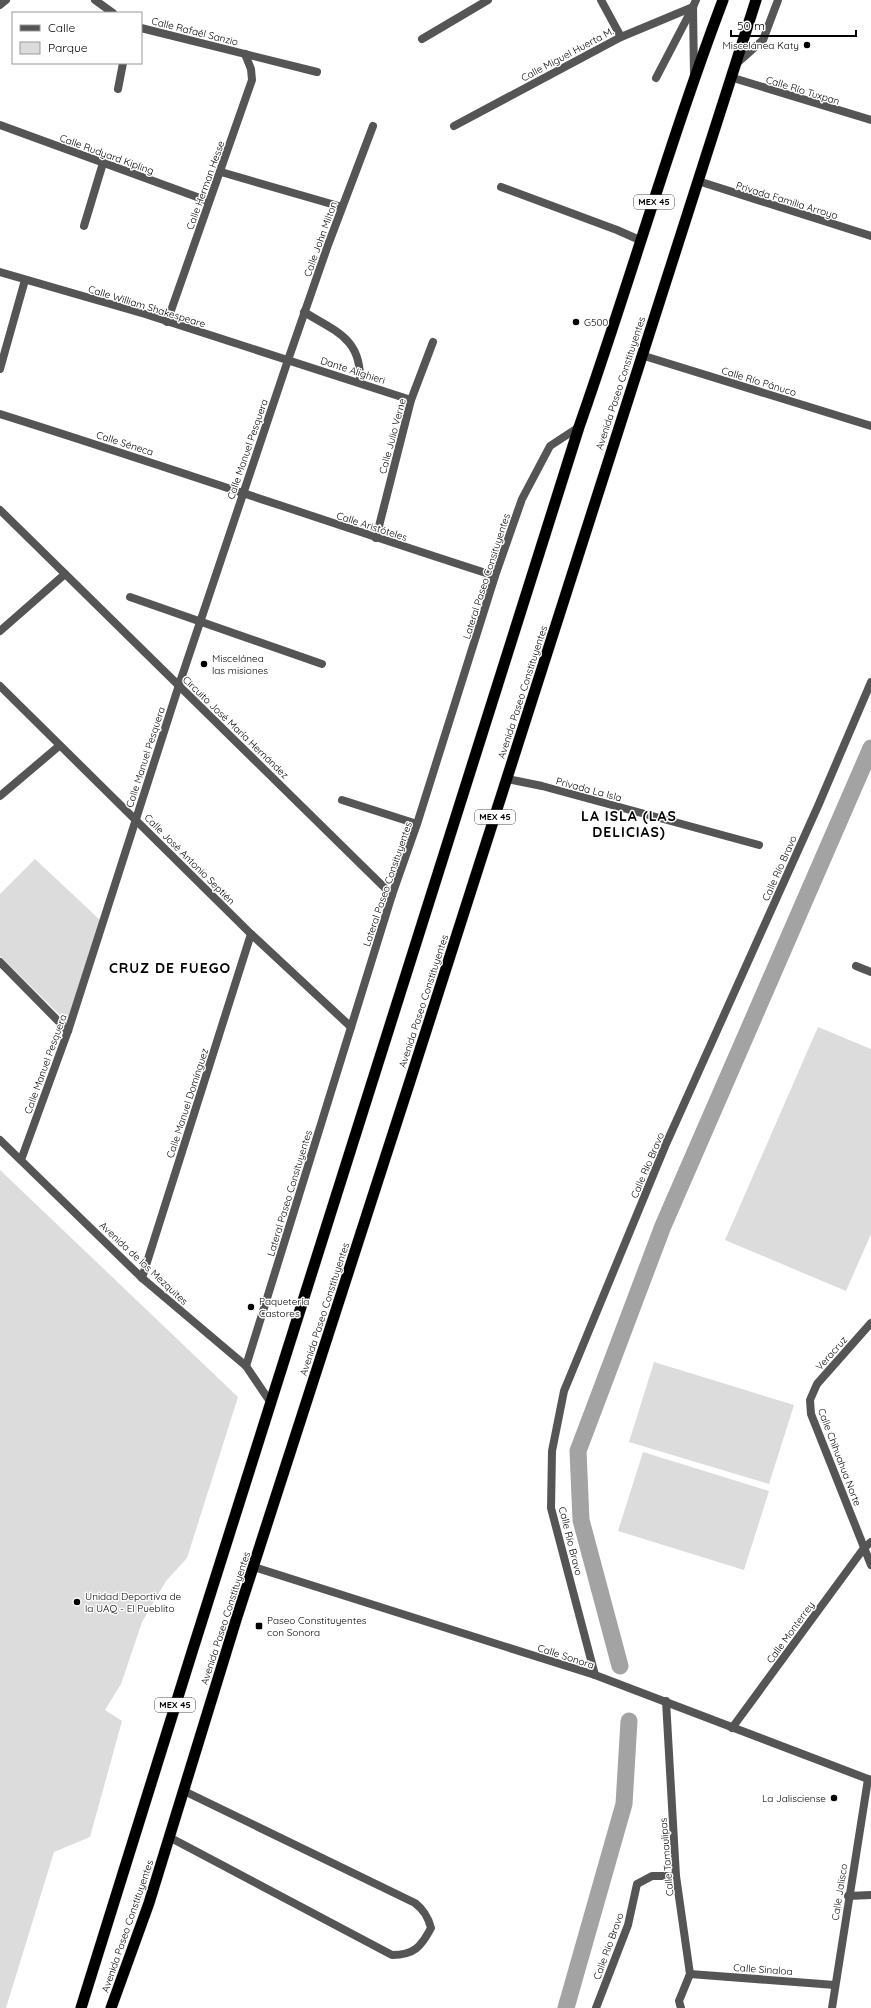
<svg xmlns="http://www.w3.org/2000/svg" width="871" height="2008" font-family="Quicksand,sans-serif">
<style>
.green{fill:#dcdcdc}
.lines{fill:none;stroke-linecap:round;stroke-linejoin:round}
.canal{stroke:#a3a3a3;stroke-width:17}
.trunk-casing{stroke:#dbdbdb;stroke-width:12}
.minor{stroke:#555;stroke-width:8}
.tertiary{stroke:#555;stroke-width:8}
.trunk{stroke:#000;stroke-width:11}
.poi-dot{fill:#000;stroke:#fff;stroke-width:1.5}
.labels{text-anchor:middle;stroke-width:3;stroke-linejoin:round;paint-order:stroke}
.shield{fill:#fff;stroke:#4c4c4c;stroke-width:1}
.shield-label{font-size:9px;font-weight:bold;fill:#000}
.street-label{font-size:10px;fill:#000;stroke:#fff}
.poi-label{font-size:10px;fill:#000;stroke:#fff;text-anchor:start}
.district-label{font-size:14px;font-weight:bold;letter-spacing:1px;fill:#000;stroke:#fff}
</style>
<rect width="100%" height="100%" fill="#fff"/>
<g class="green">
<polygon points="35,859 100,920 67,1022 0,956 0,894"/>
<polygon points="818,1027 871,1049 871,1234 846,1291 725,1240"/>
<polygon points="0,1170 238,1397 187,1558 166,1581 142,1622 121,1684 105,1710 122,1721 90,1837 54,1852 6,2008 0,2008"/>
<polygon points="654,1362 794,1405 769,1484 629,1442"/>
<polygon points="643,1452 769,1491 744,1570 618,1531"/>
</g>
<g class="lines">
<g class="canal">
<polyline points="620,1666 581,1520 578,1451 663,1226 871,748"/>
<polyline points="566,2008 624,1804 629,1721"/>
</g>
<g class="trunk-casing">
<g id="trunk">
<path d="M81 2008 192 1652 579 427C629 285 670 140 723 0"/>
<polyline points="111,2008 149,1903 236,1620 410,1081 756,0"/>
</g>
</g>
<g class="minor">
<polyline points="95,0 113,13"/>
<polyline points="601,0 621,37"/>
<polyline points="0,5 6,0"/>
<polyline points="141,28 317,72"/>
<polyline points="422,39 488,0"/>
<polyline points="730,77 871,120"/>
<polyline points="656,78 693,7"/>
<polyline points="118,89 123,63"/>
<polyline points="0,125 208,201"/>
<polyline points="454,126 621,37 693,7"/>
<polyline points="221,172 342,207"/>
<polyline points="698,181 871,236"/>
<polyline points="501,187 617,230 642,241"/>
<polyline points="84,226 103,163"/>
<polyline points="0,272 145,314 411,400"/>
<path d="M304 312C337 332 362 339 360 383"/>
<polyline points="167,322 252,80 251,69 245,54"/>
<polyline points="641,355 871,426"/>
<polyline points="0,369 25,280"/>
<path d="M0 414C166 466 330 523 495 576"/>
<polyline points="0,510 392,895"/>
<polyline points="376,538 411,400 433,342"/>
<polyline points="130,597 322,664"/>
<polyline points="0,631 65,574"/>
<polyline points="0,686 251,934 351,1027"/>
<polyline points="507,779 542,786 759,845"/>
<polyline points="0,796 59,746"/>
<polyline points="342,800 417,824"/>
<polyline points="0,962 68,1031"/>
<polyline points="856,966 871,972"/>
<polyline points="0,1140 142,1278 246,1366"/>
<polyline points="21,1160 68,1031 179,685 288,360 328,245 373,126"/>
<polyline points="142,1278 251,934"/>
<polyline points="871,1323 817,1384 810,1400 811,1414 871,1565"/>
<polyline points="254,1567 595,1675 868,1779"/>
<polyline points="595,1675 551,1508 552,1451 564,1391 666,1144 818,806 871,682"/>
<polyline points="666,1701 676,1876 690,1974 679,2001 681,2008"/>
<polyline points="732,1728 864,1548 871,1542"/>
<path d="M169 1837 392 1955C414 1955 421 1947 431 1928 428 1917 424 1910 415 1903L184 1791"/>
<polyline points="848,1896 871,1895"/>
<polyline points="690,1974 835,1985"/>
<polyline points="596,2008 628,1925 637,1884 652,1876 676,1876"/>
<polyline points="832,2008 868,1779"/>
</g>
<g class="tertiary">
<polyline points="736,64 763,40 778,0"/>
<polyline points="694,75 693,7 696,0"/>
<polyline points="271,1403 246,1366 392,895 417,824 495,576 522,499 550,446 579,427"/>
</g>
<use href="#trunk" class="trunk"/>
</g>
<g class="poi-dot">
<circle cx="807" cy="45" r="4"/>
<circle cx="576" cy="322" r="4"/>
<circle cx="204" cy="664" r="4"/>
<circle cx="251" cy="1307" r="4"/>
<circle cx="77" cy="1602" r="4"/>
<rect x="255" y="1622" width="8" height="8" rx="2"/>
<circle cx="834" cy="1798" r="4"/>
</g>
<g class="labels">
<g class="shield">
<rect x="634" y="195" width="40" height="14" rx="3"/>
<rect x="475" y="810" width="40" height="14" rx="3"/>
<rect x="155" y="1698" width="40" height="14" rx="3"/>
</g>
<g class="shield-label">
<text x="654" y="205">MEX 45</text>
<text x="495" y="820">MEX 45</text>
<text x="175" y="1708">MEX 45</text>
</g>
<g class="street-label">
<text transform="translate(195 31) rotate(14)" y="4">Calle Rafaél Sanzio</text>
<text transform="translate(567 54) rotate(-28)" y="4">Calle Miguel Huerta M.</text>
<text transform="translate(803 90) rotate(17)" y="4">Calle Río Tuxpan</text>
<text transform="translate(107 154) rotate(20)" y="4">Calle Rudyard Kipling</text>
<text transform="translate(205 185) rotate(-70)" y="4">Calle Herman Hesse</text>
<text transform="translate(787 200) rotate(17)" y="4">Privada Familia Arroyo</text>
<text transform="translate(320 239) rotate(-70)" y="4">Calle John Milton</text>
<text transform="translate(147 306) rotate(17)" y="4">Calle William Shakespeare</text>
<text transform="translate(353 370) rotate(18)" y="4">Dante Alighieri</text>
<text transform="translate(759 381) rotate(17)" y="4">Calle Río Pánuco</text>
<text transform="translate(620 383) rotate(-72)" y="4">Avenida Paseo Constituyentes</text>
<text transform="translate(392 436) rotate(-75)" y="4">Calle Julio Verne</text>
<text transform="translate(125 443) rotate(18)" y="4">Calle Séneca</text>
<text transform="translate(247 449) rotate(-71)" y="4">Calle Manuel Pesquera</text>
<text transform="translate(372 526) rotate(18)" y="4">Calle Aristóteles</text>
<text transform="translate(486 576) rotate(-72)" y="4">Lateral Paseo Consituyentes</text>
<text transform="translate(522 692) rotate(-72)" y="4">Avenida Paseo Constituyentes</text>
<text transform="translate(236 727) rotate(44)" y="4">Circuito José María Hernández</text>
<text transform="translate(145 757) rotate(-72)" y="4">Calle Manuel Pesquera</text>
<text transform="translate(589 789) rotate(15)" y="4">Privada La Isla</text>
<text transform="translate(190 859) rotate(45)" y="4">Calle José Antonio Septién</text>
<text transform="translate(779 868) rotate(-66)" y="4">Calle Río Bravo</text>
<text transform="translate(387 884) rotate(-71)" y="4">Lateral Paseo Consituyentes</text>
<text transform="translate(423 1001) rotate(-72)" y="4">Avenida Paseo Constituyentes</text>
<text transform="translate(45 1064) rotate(-70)" y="4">Calle Manuel Pesquera</text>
<text transform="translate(187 1103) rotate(-72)" y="4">Calle Manuel Domínguez</text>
<text transform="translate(647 1165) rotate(-67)" y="4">Calle Río Bravo</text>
<text transform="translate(289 1193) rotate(-73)" y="4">Lateral Paseo Consituyentes</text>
<text transform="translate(144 1263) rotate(43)" y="4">Avenida de los Mezquites</text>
<text transform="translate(324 1309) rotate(-72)" y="4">Avenida Paseo Constituyentes</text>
<text transform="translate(831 1353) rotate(-48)" y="4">Veracruz</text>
<text transform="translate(840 1457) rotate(69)" y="4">Calle Chihuahua Norte</text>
<text transform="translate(571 1541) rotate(76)" y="4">Calle Río Bravo</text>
<text transform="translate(225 1618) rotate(-72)" y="4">Avenida Paseo Constituyentes</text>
<text transform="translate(790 1632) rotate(-54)" y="4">Calle Monterrey</text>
<text transform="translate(566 1656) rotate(18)" y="4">Calle Sonora</text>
<text transform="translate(666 1857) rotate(-95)" y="4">Calle Tamaulipas</text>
<text transform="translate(839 1892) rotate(-81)" y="4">Calle Jalisco</text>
<text transform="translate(127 1926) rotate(-71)" y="4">Avenida Paseo Constituyentes</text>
<text transform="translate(608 1946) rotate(-70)" y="4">Calle Río Bravo</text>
<text transform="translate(763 1969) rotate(4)" y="4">Calle Sinaloa</text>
</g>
<g class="poi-label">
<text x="799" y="49" text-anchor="end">Miscelánea Katy</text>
<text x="584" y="326">G500</text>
<text x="212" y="662">Miscelánea<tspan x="212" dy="12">las misiones</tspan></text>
<text x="259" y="1305">Paquetería<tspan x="259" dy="12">Castores</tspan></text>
<text x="85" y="1600">Unidad Deportiva de<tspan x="85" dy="12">la UAQ - El Pueblito</tspan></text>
<text x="267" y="1624">Paseo Constituyentes<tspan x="267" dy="12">con Sonora</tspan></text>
<text x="826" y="1802" text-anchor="end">La Jalisciense</text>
</g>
<g class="district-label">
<text x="629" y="821">LA ISLA (LAS<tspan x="629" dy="16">DELICIAS)</tspan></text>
<text x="170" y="973">CRUZ DE FUEGO</text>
</g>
</g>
<rect x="12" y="12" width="130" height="52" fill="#ffffff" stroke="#999999"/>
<rect x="20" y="25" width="20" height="6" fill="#555555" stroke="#999999"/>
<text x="48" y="32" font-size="12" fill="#000000">Calle</text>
<rect x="20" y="42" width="20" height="12" fill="#dcdcdc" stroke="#999999"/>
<text x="48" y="52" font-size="12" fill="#000000">Parque</text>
<path d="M731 30v6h125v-6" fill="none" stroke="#000000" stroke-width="2"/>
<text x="737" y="30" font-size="12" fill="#000000" stroke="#ffffff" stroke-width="3" paint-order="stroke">50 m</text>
</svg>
